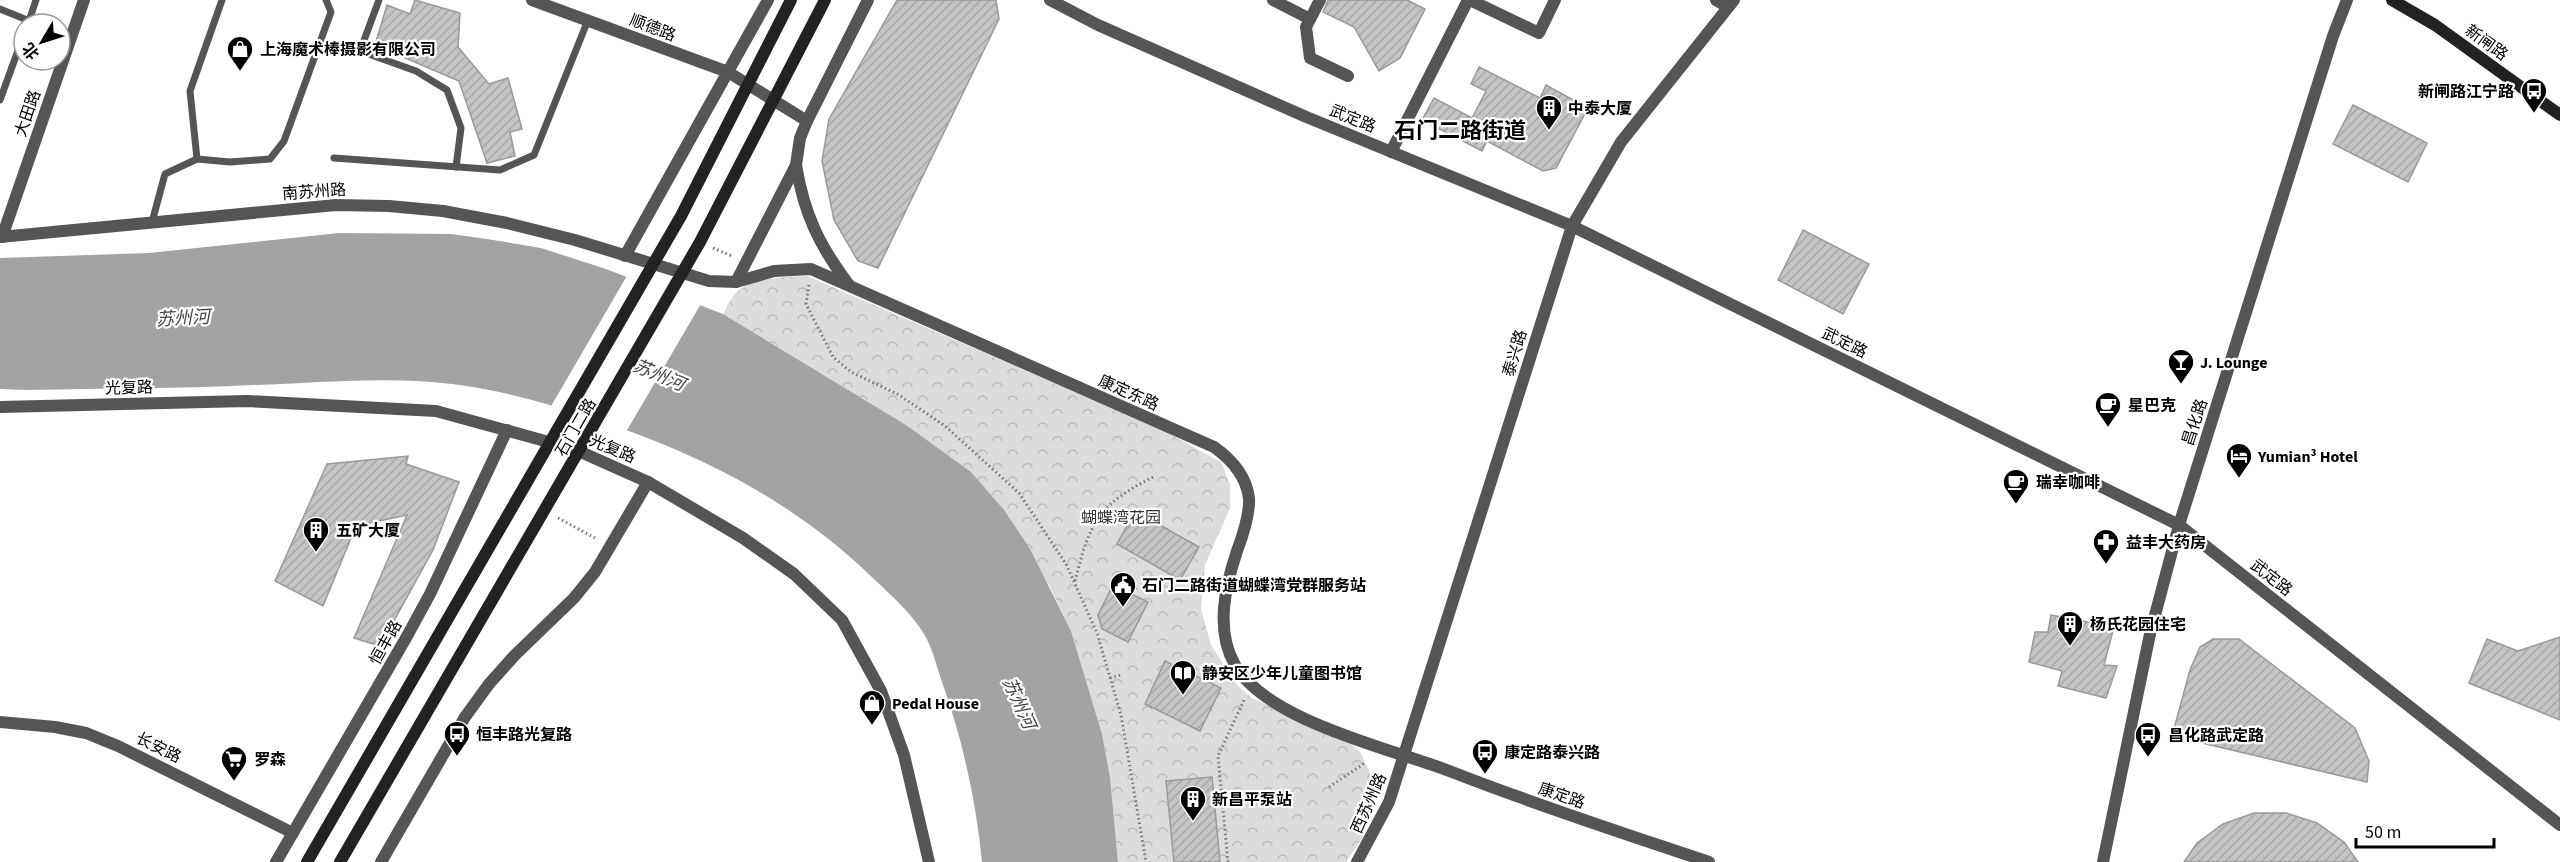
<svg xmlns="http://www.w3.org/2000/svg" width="2560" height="862" font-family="'Source Sans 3','Noto Sans SC',sans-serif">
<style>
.park{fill:url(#park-crowns)}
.water{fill:#a3a3a3}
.pier{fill:#fff}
.building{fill:url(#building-hatch);stroke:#999;stroke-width:1.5}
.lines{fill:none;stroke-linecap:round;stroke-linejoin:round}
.path{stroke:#777;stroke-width:3;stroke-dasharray:1.5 3;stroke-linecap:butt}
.lane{stroke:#555;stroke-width:7}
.street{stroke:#555;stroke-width:12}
.secondary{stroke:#222;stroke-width:12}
.labels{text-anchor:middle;stroke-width:4.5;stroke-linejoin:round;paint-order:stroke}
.street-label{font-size:16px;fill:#000;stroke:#fff}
.poi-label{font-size:16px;font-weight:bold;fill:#000;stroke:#fff;text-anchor:start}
.park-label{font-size:16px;fill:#333;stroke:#fff}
.water-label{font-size:18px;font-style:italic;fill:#444;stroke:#fff}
.district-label{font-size:22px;font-weight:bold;fill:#000;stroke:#fff}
</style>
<defs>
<pattern id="park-crowns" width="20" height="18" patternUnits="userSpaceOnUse" patternTransform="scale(1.5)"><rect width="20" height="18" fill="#dcdcdc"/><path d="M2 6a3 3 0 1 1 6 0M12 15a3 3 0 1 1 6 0" fill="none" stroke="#bbb"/></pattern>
<pattern id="building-hatch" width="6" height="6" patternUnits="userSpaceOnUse" patternTransform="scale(1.5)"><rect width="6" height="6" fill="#c4c4c4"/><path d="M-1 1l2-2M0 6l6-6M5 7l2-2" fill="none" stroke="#a7a7a7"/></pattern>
</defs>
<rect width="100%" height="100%" fill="#fff"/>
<path class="park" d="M807 276 1165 431 1222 463 1230 485V508L1205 565 1201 609 1211 645 1237 685 1252 698 1349 742 1361 753 1376 787 1363 837 1346 862H1118L1110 777 1102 734 1071 631 1049 585 906 425 723 314C727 307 730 299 735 294 750 277 787 277 807 276Z"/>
<path class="water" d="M339 233 451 234 487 239 541 248 606 269 723 314 906 425 971 472 1004 510 1029 547 1071 631 1102 734 1110 777 1118 862H982C976 800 962 737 941 679 936 664 932 647 924 634 912 614 892 596 875 580 792 499 696 452 588 417 543 402 499 390 452 384 386 376 319 383 253 385 178 389 103 388 28 390L0 389V258L149 253Z"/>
<polygon class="pier" points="628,274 702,302 626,432 550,408"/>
<g class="building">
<polygon points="415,0 460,13 458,47 489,84 508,78 522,129 510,132 515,156 487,163 459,81 375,45 387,5 410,14"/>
<polygon points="897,0 996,0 999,19 878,268 858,261 834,220 822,161 829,119"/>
<polygon points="1328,0 1407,0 1425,9 1400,58 1379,71 1354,27 1323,12"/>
<polygon points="1479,67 1540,98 1546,85 1588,108 1556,168 1543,171 1487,141 1482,151 1422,120 1434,98 1472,118 1486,91 1471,84"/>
<polygon points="2353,105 2427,143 2408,182 2333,144"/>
<polygon points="1803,230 1869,264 1843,314 1778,280"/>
<polygon points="408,456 406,464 459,482 433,550 380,646 354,638 407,515 356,526 323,606 275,581 327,464"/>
<polygon points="1135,511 1199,547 1180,580 1117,544"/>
<polygon points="1113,585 1148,602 1128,642 1102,629 1098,615"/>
<polygon points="2051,615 2114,627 2104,665 2117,666 2106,698 2058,686 2062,671 2029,662 2035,632 2048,632"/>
<polygon points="2560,637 2560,720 2469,683 2487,639 2518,651"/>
<polygon points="2213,639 2239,639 2355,728 2369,761 2367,782 2172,736 2190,670 2200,647"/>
<polygon points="1165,661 1221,688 1200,731 1145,704"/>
<polygon points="1212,777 1220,862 1174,862 1166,781"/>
<polygon points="2254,813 2286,813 2317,823 2344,842 2358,862 2184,862 2197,843 2223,824"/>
</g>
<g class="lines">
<g class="path">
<polyline points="713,248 732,256"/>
<polyline points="809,285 806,304 833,357 851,372 899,395 945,426 1019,493 1066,564 1097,633 1121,715 1146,862"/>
<polyline points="558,518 597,539"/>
<path d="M1075 581C1090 522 1098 505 1153 477"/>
<polyline points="1110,678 1121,675"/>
<polyline points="1329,787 1365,763"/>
<polyline points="1228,862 1218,756 1245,698"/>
</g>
<g class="lane">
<polyline points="379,0 360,51 416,71 447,90 461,128 456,167"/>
<polyline points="0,9 37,24"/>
<polyline points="28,24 36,0"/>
<polyline points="60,33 71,37"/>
<polyline points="0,100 24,34"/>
<polyline points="334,158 500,170 534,155 588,20"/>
<polyline points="197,159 190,91 222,0"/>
<polyline points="152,222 165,174 197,159 230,162 270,159 284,141 331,12 326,0"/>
</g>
<g class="street">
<polyline points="532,0 728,72 807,121"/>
<polyline points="1050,0 1098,25 1304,116 1572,226 2179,525 2560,825"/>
<polyline points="1273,0 1310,19"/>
<polyline points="1320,0 1306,27 1310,58 1348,76"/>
<polyline points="1470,0 1539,33 1555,0"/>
<polyline points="1716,0 1728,7"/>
<polyline points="1391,152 1468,0"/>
<path d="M796 165C804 214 819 245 849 285"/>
<path d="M0 237 336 205 389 206 443 211 507 223 575 240 709 281 736 282 774 271 811 269 1214 447C1231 459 1246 475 1249 498 1250 515 1243 535 1237 551 1225 587 1215 630 1235 665 1268 722 1393 749 1452 772 1536 805 1623 833 1709 862"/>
<polyline points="2,237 84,0"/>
<polyline points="625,256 768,0"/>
<polyline points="736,282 796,165 800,138 807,121 868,0"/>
<polyline points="0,407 247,401 436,411 574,449 648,482 743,538 794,574 842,620 881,691 904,755 929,862"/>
<polyline points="0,722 55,727 86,733 118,746 293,833"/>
<polyline points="276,862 406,638 430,594 507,430"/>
<polyline points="381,862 465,717 489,684 515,655 574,598 595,572 648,482"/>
<polyline points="1357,862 1389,802 1572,226 1621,142 1734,0"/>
<polyline points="2103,862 2150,634 2179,525 2333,36 2347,0"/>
</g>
<g class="secondary">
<polyline points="2392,0 2435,25 2560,115"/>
<polyline points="307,862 681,216 791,0"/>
<polyline points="340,862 700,242 825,0"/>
</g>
</g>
<defs>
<g id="shop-pin" transform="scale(1.35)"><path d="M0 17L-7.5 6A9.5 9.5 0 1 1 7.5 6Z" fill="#000" stroke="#fff"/><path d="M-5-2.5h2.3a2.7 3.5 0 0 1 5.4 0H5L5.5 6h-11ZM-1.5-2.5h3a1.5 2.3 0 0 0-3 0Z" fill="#fff"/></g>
<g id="bus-pin" transform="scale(1.35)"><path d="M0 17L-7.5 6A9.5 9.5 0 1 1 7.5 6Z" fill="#000" stroke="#fff"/><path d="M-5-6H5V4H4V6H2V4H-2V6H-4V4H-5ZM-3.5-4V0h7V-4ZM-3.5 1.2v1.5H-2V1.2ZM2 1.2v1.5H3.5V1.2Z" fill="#fff"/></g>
<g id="building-pin" transform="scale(1.35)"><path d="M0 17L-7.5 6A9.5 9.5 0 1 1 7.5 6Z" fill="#000" stroke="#fff"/><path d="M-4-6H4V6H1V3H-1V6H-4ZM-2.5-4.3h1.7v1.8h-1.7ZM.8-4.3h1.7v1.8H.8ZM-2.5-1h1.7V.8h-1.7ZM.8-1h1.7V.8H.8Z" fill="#fff"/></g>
<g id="bar-pin" transform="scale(1.35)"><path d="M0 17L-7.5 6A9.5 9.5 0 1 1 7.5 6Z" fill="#000" stroke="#fff"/><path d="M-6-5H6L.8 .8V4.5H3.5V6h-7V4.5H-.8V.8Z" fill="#fff"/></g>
<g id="cafe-pin" transform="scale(1.35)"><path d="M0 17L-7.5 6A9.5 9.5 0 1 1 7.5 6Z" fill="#000" stroke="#fff"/><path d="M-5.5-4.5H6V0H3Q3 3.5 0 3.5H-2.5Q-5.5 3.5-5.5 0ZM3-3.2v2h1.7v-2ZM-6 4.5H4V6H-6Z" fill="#fff"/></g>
<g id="hotel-pin" transform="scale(1.35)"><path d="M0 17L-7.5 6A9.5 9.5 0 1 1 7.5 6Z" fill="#000" stroke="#fff"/><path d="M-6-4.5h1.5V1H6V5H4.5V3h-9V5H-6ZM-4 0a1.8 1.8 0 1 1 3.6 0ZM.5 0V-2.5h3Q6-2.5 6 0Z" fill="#fff"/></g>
<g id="pharmacy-pin" transform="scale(1.35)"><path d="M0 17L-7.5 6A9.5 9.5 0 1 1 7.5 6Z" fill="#000" stroke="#fff"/><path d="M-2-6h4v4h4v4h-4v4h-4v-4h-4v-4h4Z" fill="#fff"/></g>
<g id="civic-pin" transform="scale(1.35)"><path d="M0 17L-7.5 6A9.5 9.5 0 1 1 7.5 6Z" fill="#000" stroke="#fff"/><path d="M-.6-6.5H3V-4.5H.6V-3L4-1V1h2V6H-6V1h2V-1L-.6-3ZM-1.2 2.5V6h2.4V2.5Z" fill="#fff"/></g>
<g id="library-pin" transform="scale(1.35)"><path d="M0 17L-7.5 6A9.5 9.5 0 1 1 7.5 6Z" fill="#000" stroke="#fff"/><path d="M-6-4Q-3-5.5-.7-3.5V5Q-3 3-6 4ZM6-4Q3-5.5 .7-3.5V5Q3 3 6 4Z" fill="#fff"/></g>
<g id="supermarket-pin" transform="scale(1.35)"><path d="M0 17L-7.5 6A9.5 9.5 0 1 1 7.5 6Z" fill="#000" stroke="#fff"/><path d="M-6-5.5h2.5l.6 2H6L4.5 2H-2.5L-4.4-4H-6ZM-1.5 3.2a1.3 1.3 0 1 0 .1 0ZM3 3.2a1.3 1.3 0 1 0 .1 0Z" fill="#fff"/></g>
</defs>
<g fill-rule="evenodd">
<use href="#shop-pin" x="240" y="49"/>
<use href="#bus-pin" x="2534" y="91"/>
<use href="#building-pin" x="1549" y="108"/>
<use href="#bar-pin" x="2181" y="362"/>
<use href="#cafe-pin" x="2108" y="405"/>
<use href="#hotel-pin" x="2239" y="456"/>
<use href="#cafe-pin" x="2016" y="482"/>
<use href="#building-pin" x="316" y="530"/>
<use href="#pharmacy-pin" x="2106" y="542"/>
<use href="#civic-pin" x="1123" y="585"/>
<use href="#building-pin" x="2070" y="624"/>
<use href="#library-pin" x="1183" y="673"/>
<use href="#shop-pin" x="872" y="703"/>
<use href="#bus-pin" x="457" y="734"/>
<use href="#bus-pin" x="2148" y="735"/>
<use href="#bus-pin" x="1485" y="752"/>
<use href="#supermarket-pin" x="234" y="759"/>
<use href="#building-pin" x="1193" y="799"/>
</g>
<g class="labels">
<g class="street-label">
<text transform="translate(653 27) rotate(21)" y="6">顺德路</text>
<text transform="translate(2487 42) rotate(36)" y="6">新闸路</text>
<text transform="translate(27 113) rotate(-71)" y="6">大田路</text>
<text transform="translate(1353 118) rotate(22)" y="6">武定路</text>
<text transform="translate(314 191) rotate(-4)" y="6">南苏州路</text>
<text transform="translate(1845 342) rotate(26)" y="6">武定路</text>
<text transform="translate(1514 353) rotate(-73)" y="6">泰兴路</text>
<text transform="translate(129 387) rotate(-1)" y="6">光复路</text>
<text transform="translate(1129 392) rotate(24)" y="6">康定东路</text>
<text transform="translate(2194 422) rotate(-72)" y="6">昌化路</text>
<text transform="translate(575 427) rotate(-60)" y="6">石门二路</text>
<text transform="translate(613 448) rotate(23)" y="6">光复路</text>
<text transform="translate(2272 577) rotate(38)" y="6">武定路</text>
<text transform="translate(385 642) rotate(-61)" y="6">恒丰路</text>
<text transform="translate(159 747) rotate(26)" y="6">长安路</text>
<text transform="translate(1562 795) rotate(19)" y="6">康定路</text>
<text transform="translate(1368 803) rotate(-66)" y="6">西苏州路</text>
</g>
<g class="poi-label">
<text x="260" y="55">上海魔术棒摄影有限公司</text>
<text x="2514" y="97" text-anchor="end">新闸路江宁路</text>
<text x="1568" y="114">中泰大厦</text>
<text x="2200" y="368">J. Lounge</text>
<text x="2128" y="411">星巴克</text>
<text x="2258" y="462">Yumian³ Hotel</text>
<text x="2036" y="488">瑞幸咖啡</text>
<text x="336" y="536">五矿大厦</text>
<text x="2126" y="548">益丰大药房</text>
<text x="1142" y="591">石门二路街道蝴蝶湾党群服务站</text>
<text x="2090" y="630">杨氏花园住宅</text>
<text x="1202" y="679">静安区少年儿童图书馆</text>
<text x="892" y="709">Pedal House</text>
<text x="476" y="740">恒丰路光复路</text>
<text x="2168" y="741">昌化路武定路</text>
<text x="1504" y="758">康定路泰兴路</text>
<text x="254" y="765">罗森</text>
<text x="1212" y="805">新昌平泵站</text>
</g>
<g class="park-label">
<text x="1121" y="523">蝴蝶湾花园</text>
</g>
<g class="water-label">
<text transform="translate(183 318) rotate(-3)" y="6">苏州河</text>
<text transform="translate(659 375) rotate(23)" y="6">苏州河</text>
<text transform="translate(1019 703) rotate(66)" y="6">苏州河</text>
</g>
<g class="district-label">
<text x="1460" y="138">石门二路街道</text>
</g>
</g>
<g transform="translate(42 42) rotate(231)"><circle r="28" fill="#ffffff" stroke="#999999" stroke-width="1.5"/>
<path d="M0-4.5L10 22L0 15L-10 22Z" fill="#000000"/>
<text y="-9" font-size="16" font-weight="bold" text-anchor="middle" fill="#000000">北</text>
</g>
<path d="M2356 838v9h138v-9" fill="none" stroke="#000000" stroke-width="3"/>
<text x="2365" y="838" font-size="18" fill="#000000" stroke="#ffffff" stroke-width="4.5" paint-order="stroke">50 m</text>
</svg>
